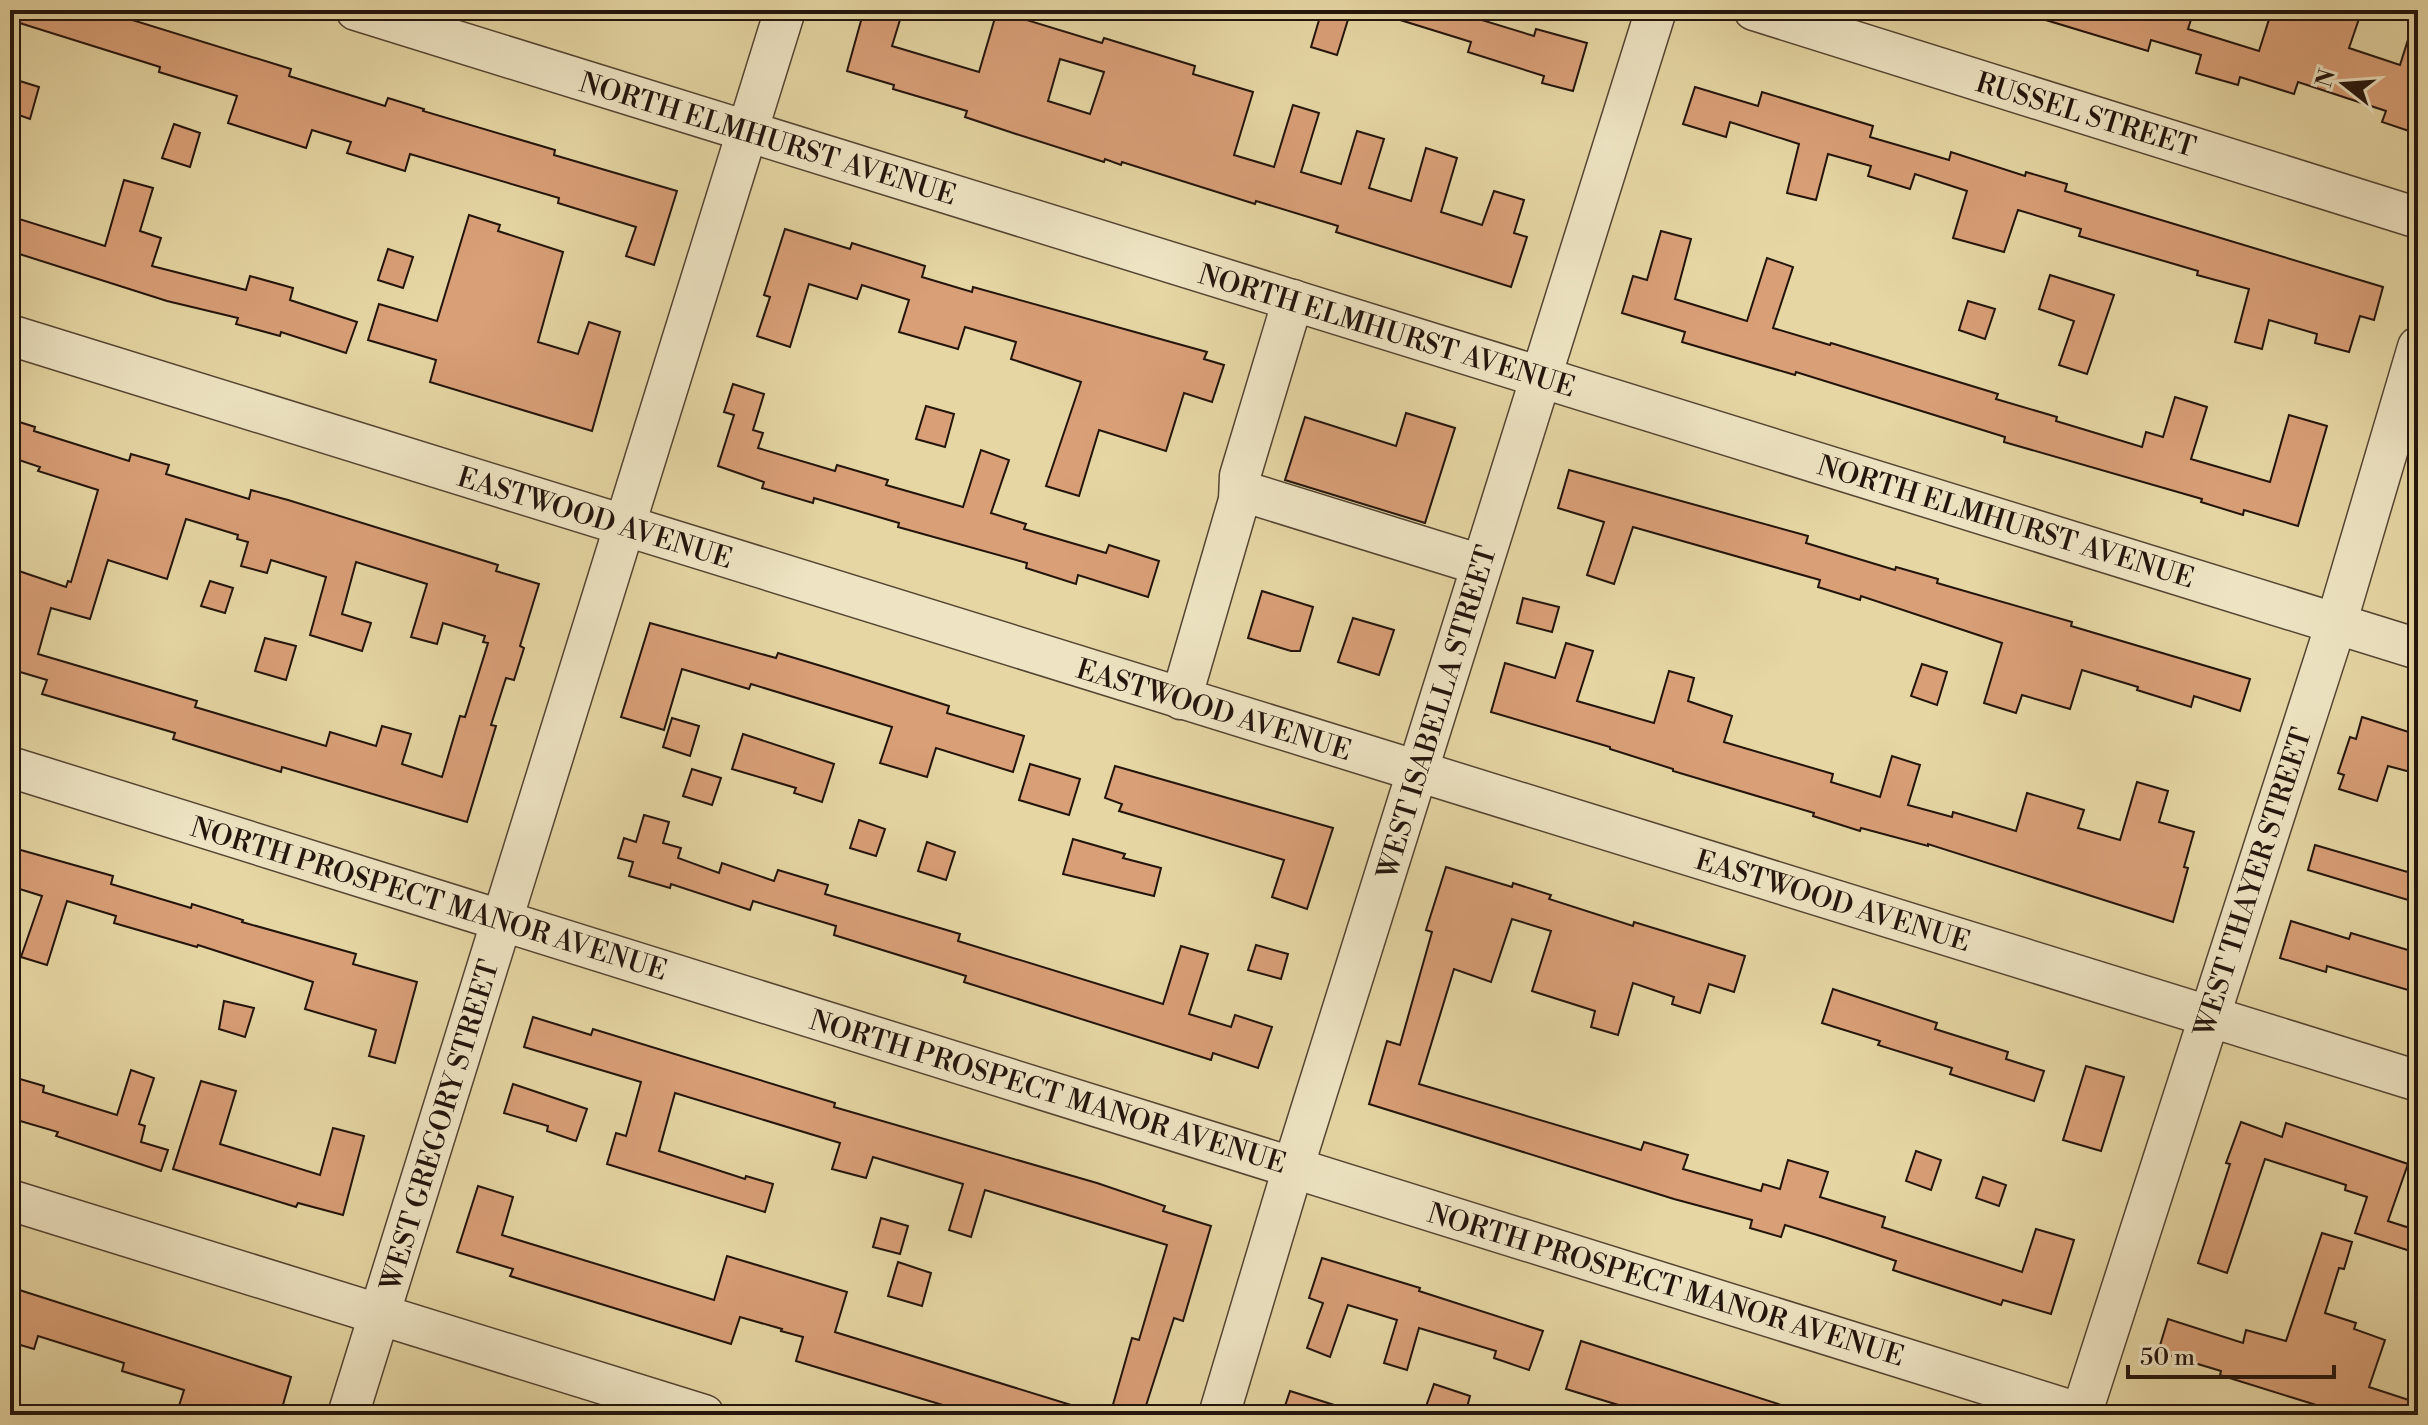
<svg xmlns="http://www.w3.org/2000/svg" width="2428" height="1425" font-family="'Libre Bodoni',serif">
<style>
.green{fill:#bbbc80;stroke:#6f6846;stroke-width:2}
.building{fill:#d99f77;stroke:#23140c;stroke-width:2;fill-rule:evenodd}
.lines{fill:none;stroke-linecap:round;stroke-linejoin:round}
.minor-casing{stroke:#544432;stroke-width:43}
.minor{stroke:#eee4c3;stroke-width:40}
.labels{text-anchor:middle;stroke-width:8;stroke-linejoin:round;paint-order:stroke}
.street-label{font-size:28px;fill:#23140c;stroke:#eee4c3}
</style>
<rect width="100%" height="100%" fill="#e5d6a3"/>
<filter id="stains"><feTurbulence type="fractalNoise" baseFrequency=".0025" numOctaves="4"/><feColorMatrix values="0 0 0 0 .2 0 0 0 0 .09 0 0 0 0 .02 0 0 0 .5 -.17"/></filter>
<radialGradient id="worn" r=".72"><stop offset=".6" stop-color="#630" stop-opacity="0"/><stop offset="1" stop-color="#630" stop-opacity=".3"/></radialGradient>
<polygon class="green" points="454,1405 489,1415 438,1415"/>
<g class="building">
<polygon points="10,10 100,10 291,69 289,76 385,106 388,98 424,109 423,111 555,150 554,155 677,191 654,265 626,256 636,227 558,203 559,198 410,154 405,171 347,153 351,142 312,130 306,148 228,123 237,96 159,72 160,67 10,20"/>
<path d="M864 10H903L892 46 979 72 997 11 1102 43 1104 38 1195 66 1193 74 1253 92 1234 155 1274 167 1293 105 1319 113 1301 172 1341 184 1357 131 1384 139 1369 188 1411 201 1426 148 1457 158 1441 212 1482 225 1494 191 1524 200 1514 233 1527 237 1511 287 1336 232 1338 226 1256 201 1255 204 1122 162 1121 165 1105 159 1104 162 1016 134 965 117 967 111 893 89 894 85 847 71ZM1060 59 1104 72 1090 114 1048 101Z"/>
<polygon points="1322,10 1351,10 1337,55 1311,47"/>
<polygon points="1385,10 1449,10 1534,36 1536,29 1587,43 1573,91 1542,83 1544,76 1468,52 1471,42 1384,15"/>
<polygon points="2030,10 2194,10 2188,29 2259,51 2272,10 2362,10 2349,48 2400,65 2413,24 2418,25 2418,134 2382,122 2386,111 2298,82 2294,94 2240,77 2238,85 2196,73 2201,55 2151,40 2148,51 2029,15"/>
<polygon points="10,78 39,87 30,119 10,112"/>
<polygon points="1695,87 1758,106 1762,92 1873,126 1870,137 1949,160 1951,152 2025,176 2026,172 2067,184 2065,191 2383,287 2374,320 2360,316 2349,352 2315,343 2317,334 2269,320 2262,349 2235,342 2249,289 2197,275 2198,271 2079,236 2081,229 2018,210 2004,252 1953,238 1967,191 1915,174 1910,189 1868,176 1871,166 1828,154 1816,200 1787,193 1799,144 1730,122 1726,137 1683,124"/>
<polygon points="174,124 200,133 190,167 162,158"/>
<polygon points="124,180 153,188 140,231 161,238 152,266 246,290 250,276 293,288 290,300 357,322 346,353 281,332 280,336 236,324 238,318 167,301 10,251 10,216 105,246"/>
<polygon points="469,215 500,225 498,231 563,252 538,342 578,354 589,322 620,332 592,431 430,382 436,360 368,340 379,304 437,321"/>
<polygon points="785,229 850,249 852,243 925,266 922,277 972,292 973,287 1207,352 1204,359 1224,365 1212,402 1184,393 1166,451 1099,430 1079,496 1046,486 1081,382 1011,359 1016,342 965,327 958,349 899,332 909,300 862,285 857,299 809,284 790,347 757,336 770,297 764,295"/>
<polygon points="1661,231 1691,239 1675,299 1747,321 1767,258 1793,267 1773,328 1830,345 1831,343 1998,394 1996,399 2057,417 2056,421 2142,447 2146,432 2163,437 2175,397 2207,407 2191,459 2270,482 2289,415 2327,426 2298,526 2244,510 2243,515 2201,502 2202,499 2004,442 2005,437 1796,372 1795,375 1682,342 1685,332 1622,313 1633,276 1647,280"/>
<polygon points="388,249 413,257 403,288 378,280"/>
<polygon points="2050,275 2114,295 2087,374 2059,365 2074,321 2039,309"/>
<polygon points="1968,301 1995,309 1985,339 1959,330"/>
<polygon points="733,384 764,394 753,430 763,433 758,448 835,471 837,465 888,480 886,485 963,507 981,450 1009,460 991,513 1026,524 1024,529 1106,553 1109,545 1159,561 1148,597 1078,575 1076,584 1026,568 1027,563 898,527 899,523 814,498 813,503 762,488 764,482 718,466 734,415 724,412"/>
<polygon points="926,406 954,414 945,447 916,439"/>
<polygon points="1406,413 1455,428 1425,523 1285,480 1305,417 1396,446"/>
<path d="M10 419 35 427 34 431 129 461 131 454 169 465 166 474 249 499 251 490 288 500 498 565 496 571 539 584 520 646 524 648 514 680 506 678 491 725 496 726 467 822 282 767 281 772 173 739 175 733 42 694 47 680 10 669V568L66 587 68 581 71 582 98 490 38 471 40 467 10 457ZM186 519 238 535 237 539 248 542 241 566 267 573 271 560 326 577 310 635 362 651 371 623 342 614 356 562 427 584 411 637 437 644 443 623 485 636 483 642 488 643 465 717 460 716 442 777 402 764 411 734 382 726 376 746 330 732 326 746 195 707 197 701 38 654 51 608 90 619 108 560 167 579Z"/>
<polygon points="1569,470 1808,536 1806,543 1895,570 1896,567 1938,579 1937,583 2072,622 2071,626 2250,679 2240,711 2194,696 2191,707 2137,690 2138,687 2082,670 2070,709 2022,695 2016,713 1984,703 2002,643 1861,596 1860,600 1818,587 1820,580 1633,527 1614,584 1587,575 1604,522 1558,508"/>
<polygon points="210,581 233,588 225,613 201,606"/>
<polygon points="1262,591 1313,607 1300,651 1291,651 1248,638"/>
<polygon points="1523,598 1559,607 1552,632 1517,623"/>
<polygon points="1353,618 1394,630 1379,675 1338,662"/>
<polygon points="650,623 776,658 778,653 828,668 949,706 947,713 1024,736 1013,772 936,748 927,777 880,763 892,727 751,684 749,689 682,669 664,730 621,717"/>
<polygon points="265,638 296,646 286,680 255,671"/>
<polygon points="1566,643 1593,651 1577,701 1654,723 1669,671 1694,678 1688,701 1732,716 1724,742 1833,774 1831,782 1880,797 1892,756 1920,765 1908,805 1952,817 1953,812 2016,831 2027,793 2084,810 2078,828 2120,840 2137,782 2168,791 2159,822 2194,832 2184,867 2188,868 2173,922 1928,844 1928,846 1861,828 1860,831 1813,816 1814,813 1673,771 1673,769 1610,749 1610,747 1491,712 1505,663 1555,678"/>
<polygon points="1922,664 1947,672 1937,705 1911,696"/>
<polygon points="2362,717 2418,735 2418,774 2388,766 2377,801 2339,789 2344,775 2338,773 2350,737 2356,739"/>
<polygon points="672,718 699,726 690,756 663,747"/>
<polygon points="743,734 834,764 822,802 794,793 796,788 732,769"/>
<polygon points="1030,764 1080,779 1069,815 1019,800"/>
<polygon points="1115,766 1333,828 1307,909 1272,897 1284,860 1119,811 1122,804 1105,798"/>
<polygon points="692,769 721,778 712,805 683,796"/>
<polygon points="644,815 669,822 663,843 681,848 678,858 719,873 722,863 774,881 778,870 828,885 825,894 960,934 958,941 1163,1004 1181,946 1208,954 1189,1014 1231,1027 1235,1015 1272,1027 1258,1068 1213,1053 1211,1060 964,982 966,976 834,935 836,926 753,901 750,910 671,884 670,888 629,876 633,862 618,858 624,838 636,842"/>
<polygon points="859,820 885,829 876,856 850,848"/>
<polygon points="1073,839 1125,854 1123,858 1161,868 1154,896 1063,874"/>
<polygon points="927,842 955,852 946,880 918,871"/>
<polygon points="2315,845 2418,875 2418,903 2308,870"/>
<polygon points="10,847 113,876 111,884 191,908 192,904 243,920 242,922 356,954 353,964 417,982 395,1063 369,1056 376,1030 305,1009 313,982 198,945 197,947 114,923 116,916 67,901 47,965 21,957 42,896 10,886"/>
<polygon points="1446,867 1512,887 1513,883 1551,895 1549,899 1633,926 1634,922 1745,956 1734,992 1709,984 1700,1013 1672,1004 1674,997 1633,983 1618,1035 1591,1027 1595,1011 1532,991 1551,931 1512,919 1491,982 1454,969 1419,1084 1641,1150 1644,1142 1688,1155 1683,1169 1761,1191 1763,1184 1780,1189 1788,1160 1828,1172 1820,1197 1885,1217 1882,1227 2022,1272 2036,1229 2074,1240 2051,1314 2003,1300 2001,1305 1893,1270 1896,1261 1827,1238 1785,1225 1781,1237 1750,1228 1752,1220 1674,1199 1369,1104 1387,1041 1400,1045 1432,932 1426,930"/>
<polygon points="2291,921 2349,939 2351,933 2418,953 2418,993 2327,966 2326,972 2280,958"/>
<polygon points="1256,945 1288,954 1281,979 1248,970"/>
<polygon points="1833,989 1937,1023 1935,1029 2008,1052 2006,1059 2044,1071 2034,1101 1950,1074 1952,1068 1878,1045 1880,1041 1822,1023"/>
<polygon points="224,1001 254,1008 245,1037 219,1029"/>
<polygon points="533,1017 591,1035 593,1029 835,1103 834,1107 1097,1183 1165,1206 1163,1211 1211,1226 1183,1321 1174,1318 1143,1415 1110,1415 1132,1338 1139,1340 1167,1245 985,1190 971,1237 949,1230 963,1184 873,1157 866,1178 832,1169 840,1143 675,1093 659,1151 745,1179 746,1176 773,1184 765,1212 607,1164 616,1133 626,1136 641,1082 524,1047"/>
<polygon points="2086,1066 2124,1077 2101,1151 2063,1140"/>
<polygon points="131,1070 154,1078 139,1124 145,1126 141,1142 168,1150 161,1171 56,1136 58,1132 10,1118 10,1076 44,1086 43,1092 117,1115"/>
<polygon points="201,1081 236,1091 220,1144 320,1175 333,1128 364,1136 343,1215 298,1203 296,1207 173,1169"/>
<polygon points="513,1084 587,1109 576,1141 547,1131 548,1126 504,1113"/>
<polygon points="2241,1122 2282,1137 2286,1123 2408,1164 2388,1221 2416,1230 2410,1251 2355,1233 2367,1197 2345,1190 2346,1185 2265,1159 2227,1273 2198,1263 2230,1164 2226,1163"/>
<polygon points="1916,1151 1941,1160 1931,1190 1906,1181"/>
<polygon points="1983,1177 2006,1185 1999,1206 1976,1198"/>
<polygon points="478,1186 513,1197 502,1235 714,1300 727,1256 847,1292 835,1332 1084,1409 1083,1415 976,1415 796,1361 803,1337 781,1331 782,1329 740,1317 731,1344 510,1276 513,1269 457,1252"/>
<polygon points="881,1218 908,1226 900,1254 873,1247"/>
<polygon points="2322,1233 2352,1242 2344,1269 2339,1268 2325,1313 2356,1323 2354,1329 2385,1340 2369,1387 2418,1403 2418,1415 2354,1415 2329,1407 2329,1409 2220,1375 2221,1371 2158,1352 2168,1319 2243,1343 2246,1330 2286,1341"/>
<polygon points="1322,1258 1420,1288 1419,1291 1543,1331 1529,1370 1494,1358 1496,1351 1419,1328 1407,1370 1384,1363 1397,1320 1348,1305 1330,1357 1307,1348 1323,1303 1309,1298"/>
<polygon points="898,1262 931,1273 922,1306 888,1296"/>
<polygon points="10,1287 291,1377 280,1415 200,1415 178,1409 184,1390 122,1371 124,1363 38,1336 34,1349 10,1342"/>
<polygon points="1581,1341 1797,1410 1797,1415 1623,1415 1625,1407 1566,1389"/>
<polygon points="1434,1384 1470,1396 1465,1415 1423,1415"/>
<polygon points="1290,1391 1350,1410 1349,1415 1282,1415"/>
</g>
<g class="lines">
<g class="minor-casing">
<g id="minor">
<polyline points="356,10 2418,649"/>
<polyline points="1754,10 2418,218"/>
<polyline points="10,335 2418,1081"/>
<polyline points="1239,500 1255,495 1481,565"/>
<polyline points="1181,699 1239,500 1240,476 1293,300"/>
<polyline points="10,767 2085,1415"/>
<polyline points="10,1200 704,1415"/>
<polyline points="348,1415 785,10"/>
<polyline points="1219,1415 1293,1168 1656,10"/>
<polyline points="2081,1415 2336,624 2418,347"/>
</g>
</g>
<use href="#minor" class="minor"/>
</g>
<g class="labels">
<g class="street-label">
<text transform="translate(2086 114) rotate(17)" y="10">RUSSEL STREET</text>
<text transform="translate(768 138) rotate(17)" y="10">NORTH ELMHURST AVENUE</text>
<text transform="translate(1387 330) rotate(17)" y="10">NORTH ELMHURST AVENUE</text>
<text transform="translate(595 517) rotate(17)" y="10">EASTWOOD AVENUE</text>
<text transform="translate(2006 521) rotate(17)" y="10">NORTH ELMHURST AVENUE</text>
<text transform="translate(1214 709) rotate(17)" y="10">EASTWOOD AVENUE</text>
<text transform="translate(1436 712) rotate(-73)" y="10">WEST ISABELLA STREET</text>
<text transform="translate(2252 882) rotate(-72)" y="10">WEST THAYER STREET</text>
<text transform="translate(429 898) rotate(17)" y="10">NORTH PROSPECT MANOR AVENUE</text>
<text transform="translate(1833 900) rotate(17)" y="10">EASTWOOD AVENUE</text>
<text transform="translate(1048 1091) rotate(17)" y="10">NORTH PROSPECT MANOR AVENUE</text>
<text transform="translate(439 1125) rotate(-73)" y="10">WEST GREGORY STREET</text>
<text transform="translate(1666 1284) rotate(17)" y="10">NORTH PROSPECT MANOR AVENUE</text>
</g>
</g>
<rect width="2428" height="1425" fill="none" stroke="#e5d6a3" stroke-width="40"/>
<rect x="12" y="12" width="2404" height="1401" fill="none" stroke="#23140c" stroke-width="4"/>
<rect x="20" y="20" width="2388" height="1385" fill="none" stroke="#23140c" stroke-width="2"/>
<g transform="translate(2344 84) rotate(287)" stroke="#eee4c3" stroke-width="6" paint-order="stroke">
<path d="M0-6L14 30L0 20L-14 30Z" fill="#23140c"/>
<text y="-12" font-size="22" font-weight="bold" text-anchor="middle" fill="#23140c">N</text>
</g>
<path d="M2128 1365v12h206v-12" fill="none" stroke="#23140c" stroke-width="4"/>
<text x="2140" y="1365" font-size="24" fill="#23140c" stroke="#eee4c3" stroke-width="6" paint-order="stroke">50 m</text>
<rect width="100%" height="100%" filter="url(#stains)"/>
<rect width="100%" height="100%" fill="url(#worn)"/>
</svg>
